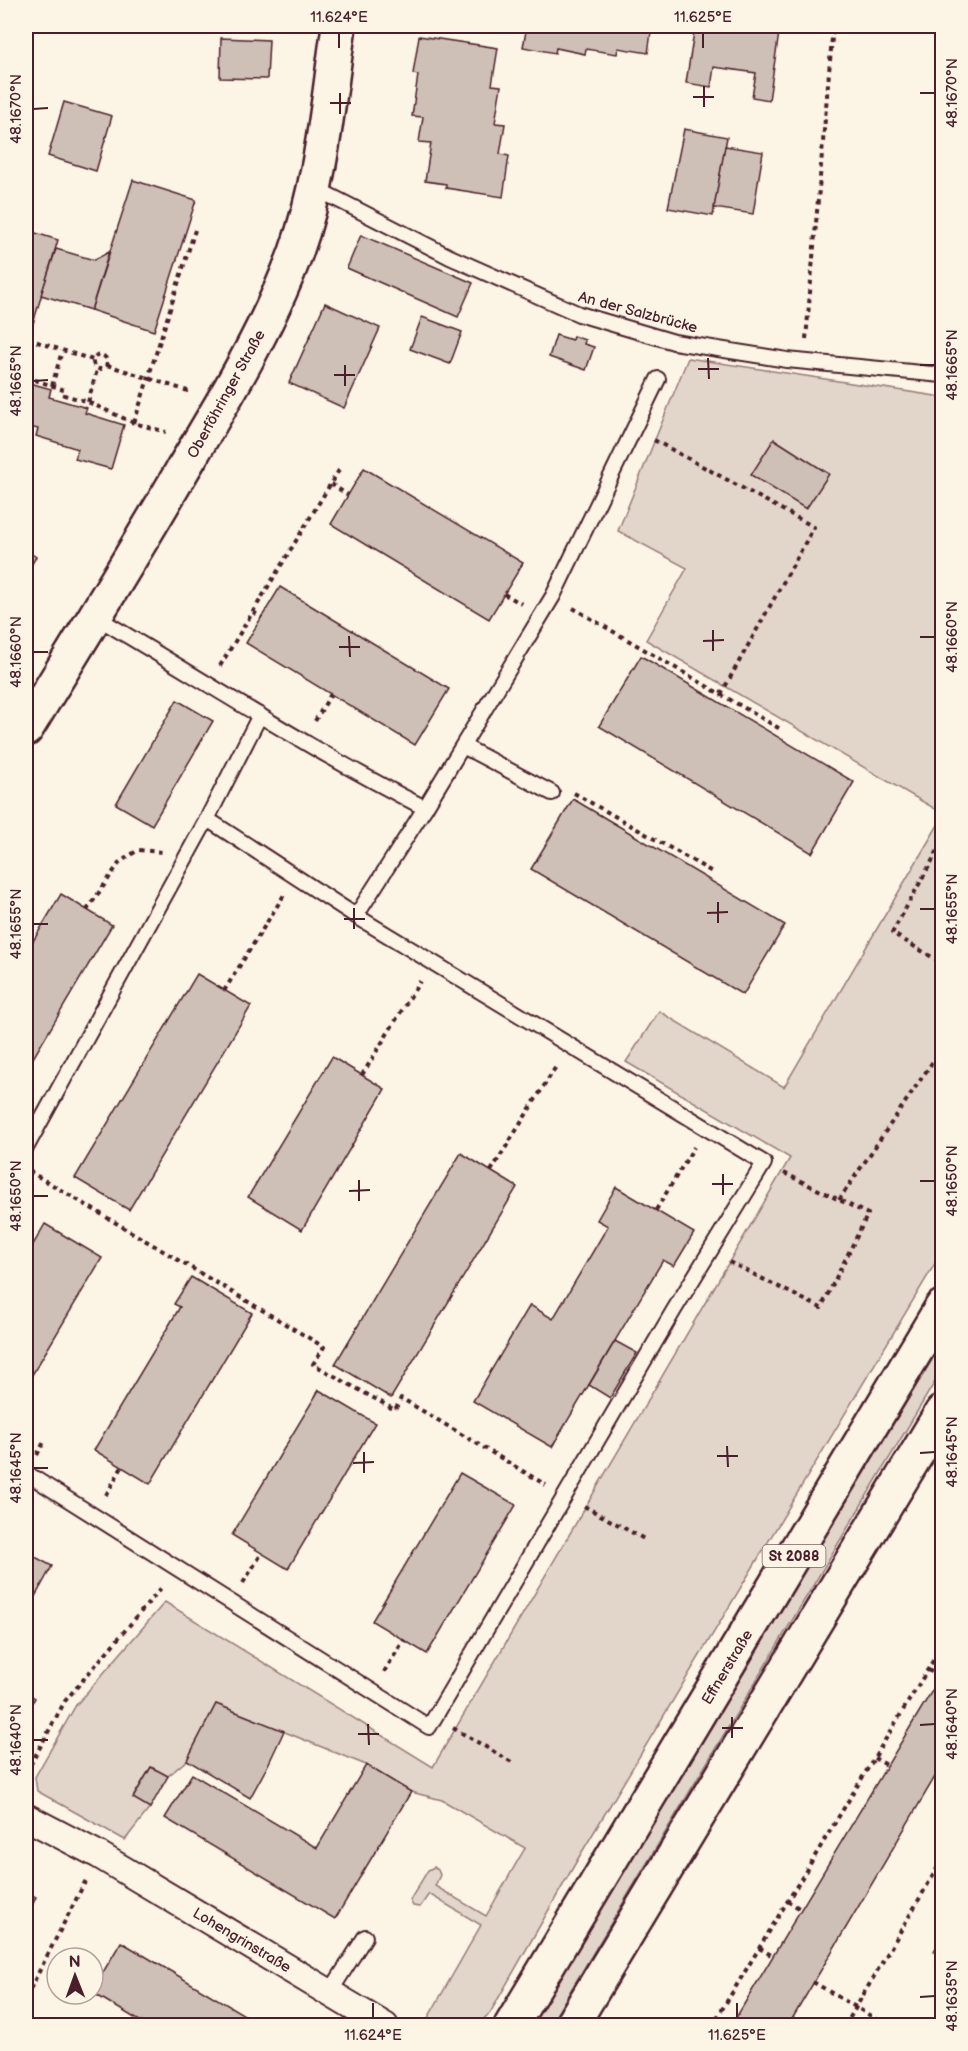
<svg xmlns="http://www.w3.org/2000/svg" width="968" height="2051" font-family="'Balsamiq Sans',sans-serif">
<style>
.green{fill:#e2d5ca;stroke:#967a7a;stroke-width:1.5}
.building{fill:#cfc0b7;stroke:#4a1f2b;stroke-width:1.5}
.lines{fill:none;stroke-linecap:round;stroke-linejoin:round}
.lane-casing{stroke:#4a1f2b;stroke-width:18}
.street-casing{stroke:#4a1f2b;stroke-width:30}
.secondary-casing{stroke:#4a1f2b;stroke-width:38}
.highway-casing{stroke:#4a1f2b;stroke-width:38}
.path{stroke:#4a1f2b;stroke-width:4;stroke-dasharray:4.5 4.5;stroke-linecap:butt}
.lane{stroke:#fcf5e5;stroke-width:14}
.street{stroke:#fcf5e5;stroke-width:26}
.secondary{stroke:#fcf5e5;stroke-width:33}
.highway{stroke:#fcf5e5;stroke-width:33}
.ticks{fill:none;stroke:#4a1f2b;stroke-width:2}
.labels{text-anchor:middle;stroke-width:5;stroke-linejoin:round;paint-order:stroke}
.shield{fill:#fcf5e5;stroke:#7f5f63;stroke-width:1.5}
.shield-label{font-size:14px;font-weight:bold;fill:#4a1f2b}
.street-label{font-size:15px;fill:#4a1f2b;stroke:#fcf5e5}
.neatline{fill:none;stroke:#4a1f2b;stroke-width:2}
.ticks-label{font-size:15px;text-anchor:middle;fill:#4a1f2b}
</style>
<rect width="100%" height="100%" fill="#fcf5e5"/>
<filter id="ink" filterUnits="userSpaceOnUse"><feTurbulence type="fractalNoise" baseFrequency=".0167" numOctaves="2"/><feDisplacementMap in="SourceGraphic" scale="12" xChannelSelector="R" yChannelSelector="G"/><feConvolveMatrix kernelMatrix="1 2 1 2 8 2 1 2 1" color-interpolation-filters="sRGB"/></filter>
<g filter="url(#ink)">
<g class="green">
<polygon points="688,358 942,397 942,813 646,640 687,568 618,531"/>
<polygon points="942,818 942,1252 579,1857 490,2013 477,2025 424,2025 481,1925 429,1894 420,1907 413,1906 410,1900 428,1870 434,1867 438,1870 440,1875 435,1886 486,1916 525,1848 442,1800 411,1792 366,1765 216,1704 187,1760 168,1776 151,1767 133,1797 150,1808 125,1840 37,1791 35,1777 76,1705 165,1602 433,1767 790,1158 626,1062 659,1011 784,1087"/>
<polygon points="942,1343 942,1370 550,2025 532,2025"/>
</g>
<g class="building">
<polygon points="527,26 652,26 648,53 618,48 617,54 586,49 585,54 556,48 555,53 523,47"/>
<polygon points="695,26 780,26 769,100 752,97 756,73 714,67 711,87 686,83"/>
<polygon points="419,36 498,48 492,85 501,86 495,123 505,124 500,154 509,156 503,197 446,188 446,184 425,181 431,143 419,142 423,117 412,116 418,75 413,74"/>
<polygon points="221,38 269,40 267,79 220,78"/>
<polygon points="64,102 112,116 96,171 48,156"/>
<polygon points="684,129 727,137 713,216 668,208"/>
<polygon points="725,146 763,152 753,214 714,208"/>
<polygon points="133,180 196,200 154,331 91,310"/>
<polygon points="26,230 58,240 26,347"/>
<polygon points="361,235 473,283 458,317 347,268"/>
<polygon points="56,249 94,260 109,252 91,310 41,295"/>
<polygon points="325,303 380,328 344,408 289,383"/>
<polygon points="422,317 462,332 450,364 410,349"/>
<polygon points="556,335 572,340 573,336 585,340 584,344 594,347 586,370 549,357"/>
<polygon points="26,382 51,389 49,397 87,408 85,413 124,425 111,469 75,459 78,449 36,436 38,429 26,426"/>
<polygon points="774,439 829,474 806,509 751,475"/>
<polygon points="364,468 523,563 489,619 331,524"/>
<polygon points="26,550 36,557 26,574"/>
<polygon points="280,587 449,689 415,745 246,643"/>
<polygon points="641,656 854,782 812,853 599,726"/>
<polygon points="177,700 213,721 152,825 116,804"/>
<polygon points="573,799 785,925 743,995 531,869"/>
<polygon points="61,894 112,925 26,1070 26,953"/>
<polygon points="197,974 251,1006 129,1210 75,1178"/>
<polygon points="332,1057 385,1089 302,1230 248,1197"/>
<polygon points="461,1153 517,1187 391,1398 335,1364"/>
<polygon points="616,1187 694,1233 674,1266 663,1260 552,1447 473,1401 530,1305 553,1319 608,1226 597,1220"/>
<polygon points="45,1224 102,1258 26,1385 26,1257"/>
<polygon points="191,1277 252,1313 150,1484 94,1450 180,1307 174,1304"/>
<polygon points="615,1341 637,1353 610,1398 589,1385"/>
<polygon points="319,1390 375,1423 288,1569 232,1535"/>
<polygon points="460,1473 516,1505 427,1654 372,1621"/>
<polygon points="26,1552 52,1566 26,1613"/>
<polygon points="942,1674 942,1765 788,2026 731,2026"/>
<polygon points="26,1692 35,1698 26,1713"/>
<polygon points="216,1704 284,1731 268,1765 250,1798 187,1760"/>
<polygon points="366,1765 411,1792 335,1919 165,1818 192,1774 317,1848"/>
<polygon points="151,1767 168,1776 150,1808 133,1798"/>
<polygon points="26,1892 36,1897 26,1919"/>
<polygon points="942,1937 942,1957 934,1951"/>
<polygon points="121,1942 128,1946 263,2026 148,2026 93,1993 93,1989"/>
</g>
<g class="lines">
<g class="lane-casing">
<g id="lane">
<polyline points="315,188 450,257 579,314 674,342 787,360 942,375"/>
<path d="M96 617C205 681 312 751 425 808L356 916 207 819 260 715"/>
<polyline points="463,746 552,793"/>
<polyline points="425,808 553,596 658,379"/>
<polyline points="26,1148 207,819"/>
<polyline points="26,1473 429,1727 674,1310 764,1163 356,916"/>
<polyline points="330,1992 365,1937"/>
</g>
</g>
<g class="street-casing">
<polyline id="street" points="26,1817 99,1855 385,2026"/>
</g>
<g class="secondary-casing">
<path id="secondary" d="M26 729C79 643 132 557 183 469 225 399 267 330 296 252 322 180 328 101 339 26"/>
</g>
<g class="highway-casing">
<g id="highway">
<polyline points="511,2026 942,1307"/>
<polyline points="571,2026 942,1412"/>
</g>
</g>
<g class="path">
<polyline points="28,339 93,360"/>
<polyline points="806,339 833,26"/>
<circle cx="100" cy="362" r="7"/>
<polyline points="107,365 191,392"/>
<polyline points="26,377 62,389 61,394 88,402 134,423 166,432"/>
<polyline points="52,386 62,351"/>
<polyline points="88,402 97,370"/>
<polyline points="134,423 195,230"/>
<polyline points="654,440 814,527 721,694"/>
<polyline points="331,484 348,495"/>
<polyline points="504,594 522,604"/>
<polyline points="573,608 782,730"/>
<polyline points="253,612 262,617"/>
<polyline points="220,666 339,470"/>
<polyline points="315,721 331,694"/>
<polyline points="574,793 714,873"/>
<polyline points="942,843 892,933 942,963"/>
<polyline points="87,910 120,862 138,850 162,852"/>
<polyline points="224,991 284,895"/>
<polyline points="362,1075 420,981"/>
<polyline points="29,1171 324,1347 313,1364 395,1410 401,1398 546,1485"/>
<polyline points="491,1171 557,1065"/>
<polyline points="839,1200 942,1048"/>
<polyline points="656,1210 694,1147"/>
<polyline points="729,1262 821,1308 868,1214 784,1173"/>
<polyline points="37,1455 44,1442"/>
<polyline points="106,1495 122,1467"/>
<polyline points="584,1506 644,1539"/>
<polyline points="243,1583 262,1553"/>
<polyline points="928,1670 941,1677"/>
<polyline points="384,1672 404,1640"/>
<polyline points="453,1728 515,1764"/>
<polyline points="874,1758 887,1765"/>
<polyline points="26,1773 65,1701 162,1587"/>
<polyline points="787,1901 801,1909"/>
<polyline points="759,1948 773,1956"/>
<polyline points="813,1982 888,2026"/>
<polyline points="26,1997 86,1880"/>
<polyline points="712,2026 942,1646"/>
<polyline points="845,2026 942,1860"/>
</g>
<use href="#lane" class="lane"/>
<use href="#street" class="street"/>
<use href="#secondary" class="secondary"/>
<use href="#highway" class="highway"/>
</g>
</g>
<path class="ticks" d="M339 33V48M703 33V48M704 86V107M340 93V114M920 93H935M693 97H714M330 103H351M33 109 48 108M708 358 709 379M345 365V386M920 365H935M698 369H719M334 375H355M33 381 48 380M713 630V651M349 636 350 657M920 637H935M703 641 724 640M339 647H360M33 652H48M718 902V923M354 908V929M920 909H935M707 913 728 912M344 919H365M33 924H48M723 1174V1195M359 1180V1201M920 1181H935M712 1184H733M349 1191 370 1190M33 1196H48M727 1446 728 1467M364 1452V1473M920 1453 935 1452M717 1456H738M353 1463 374 1462M33 1468H48M732 1717V1738M368 1724 369 1745M920 1725 935 1724M722 1728H743M358 1734H379M33 1740H48M920 1997 935 1996M373 2003V2018M737 2003V2018"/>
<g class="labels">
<rect class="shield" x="762.5" y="1545" width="63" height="22" rx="4.5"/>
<g class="shield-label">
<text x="794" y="1561">St 2088</text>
</g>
<g class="street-label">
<text transform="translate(638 312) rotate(15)" y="5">An der Salzbrücke</text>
<text transform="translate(226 394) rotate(-61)" y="5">Oberföhringer Straße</text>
<text transform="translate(727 1667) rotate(-59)" y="5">Effnerstraße</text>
<text transform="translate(242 1940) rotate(31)" y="5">Lohengrinstraße</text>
</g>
</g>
<rect width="968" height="2051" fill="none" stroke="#fcf5e5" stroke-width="66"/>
<g transform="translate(75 1976) rotate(359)"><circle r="28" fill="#fcf5e5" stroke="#b59f9b" stroke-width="1.5"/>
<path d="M0-4.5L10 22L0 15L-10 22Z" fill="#4a1f2b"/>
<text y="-9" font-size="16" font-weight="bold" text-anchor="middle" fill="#4a1f2b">N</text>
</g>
<rect x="33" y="33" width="902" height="1985" class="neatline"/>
<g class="ticks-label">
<text x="339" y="22">11.624°E</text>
<text x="703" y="22">11.625°E</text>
<text transform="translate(952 93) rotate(-90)" y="5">48.1670°N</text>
<text transform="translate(16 109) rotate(-90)" y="5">48.1670°N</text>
<text transform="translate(952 365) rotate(-90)" y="5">48.1665°N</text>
<text transform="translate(16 381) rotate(-90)" y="5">48.1665°N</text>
<text transform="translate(952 637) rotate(-90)" y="5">48.1660°N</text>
<text transform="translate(16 652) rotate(-90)" y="5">48.1660°N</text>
<text transform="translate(952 909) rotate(-90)" y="5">48.1655°N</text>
<text transform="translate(16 924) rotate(-90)" y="5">48.1655°N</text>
<text transform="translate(952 1181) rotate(-90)" y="5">48.1650°N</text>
<text transform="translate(16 1196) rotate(-90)" y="5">48.1650°N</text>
<text transform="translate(952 1452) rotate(-90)" y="5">48.1645°N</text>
<text transform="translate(16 1468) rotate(-90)" y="5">48.1645°N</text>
<text transform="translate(952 1724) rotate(-90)" y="5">48.1640°N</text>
<text transform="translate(16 1740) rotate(-90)" y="5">48.1640°N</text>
<text transform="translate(952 1996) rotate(-90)" y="5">48.1635°N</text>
<text x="373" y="2040">11.624°E</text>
<text x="737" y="2040">11.625°E</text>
</g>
</svg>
